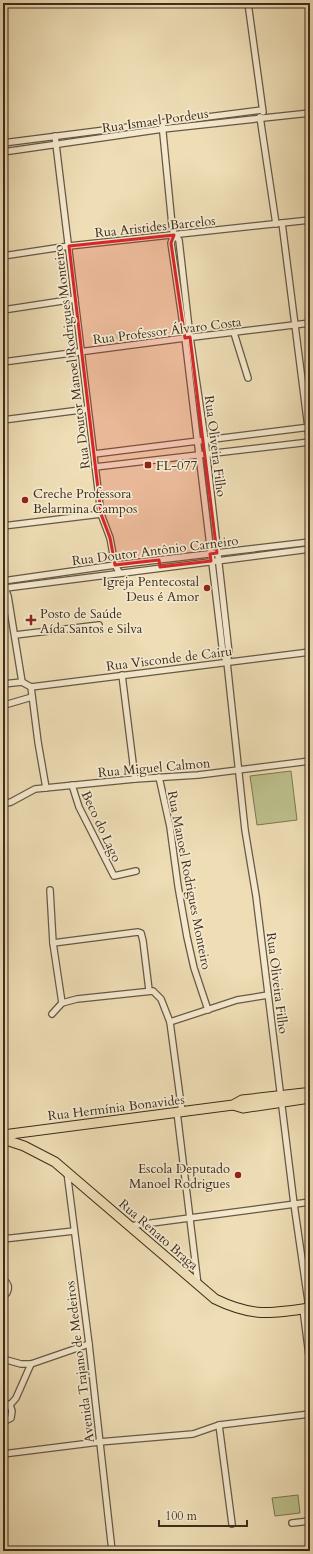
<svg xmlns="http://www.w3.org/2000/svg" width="313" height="1554" font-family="Cardo,serif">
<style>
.green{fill:#bcc08b;stroke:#7c7654}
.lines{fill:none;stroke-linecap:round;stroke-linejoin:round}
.minor-casing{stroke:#685942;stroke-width:8}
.primary-casing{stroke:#3c2d1c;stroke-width:11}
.minor{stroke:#f4e9cf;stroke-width:5.5}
.primary{stroke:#eeddb5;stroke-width:9}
.marked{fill:#d62828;fill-opacity:0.2;stroke:#d62828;stroke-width:3;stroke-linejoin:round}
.poi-dot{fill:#8f2418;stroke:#f4e9cf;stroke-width:1.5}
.labels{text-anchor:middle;stroke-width:3.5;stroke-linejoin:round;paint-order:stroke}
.street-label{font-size:13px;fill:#3c2d1c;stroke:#f4e9cf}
.poi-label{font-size:13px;fill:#3c2d1c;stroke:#f4e9cf;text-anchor:start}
</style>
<rect width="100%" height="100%" fill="#eeddb5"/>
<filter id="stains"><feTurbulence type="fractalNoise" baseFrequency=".005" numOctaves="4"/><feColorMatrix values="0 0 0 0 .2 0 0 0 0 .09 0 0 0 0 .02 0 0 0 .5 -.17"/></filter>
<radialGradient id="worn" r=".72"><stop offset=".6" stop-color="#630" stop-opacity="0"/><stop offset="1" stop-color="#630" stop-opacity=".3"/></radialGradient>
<g class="green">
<polygon points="291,771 297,820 257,825 250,776"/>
<polygon points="298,1495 300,1513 275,1516 272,1498"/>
</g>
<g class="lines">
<g class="minor-casing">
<g id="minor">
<polyline points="248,3 263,112"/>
<polyline points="260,117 276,224"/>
<polyline points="162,123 172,225 174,235 179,240 190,337 205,440 229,653 227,662 245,830 256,896 294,1204 309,1308"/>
<polyline points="55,136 101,514 110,538 115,565 119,572"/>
<polyline points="3,143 262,110"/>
<polyline points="3,152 163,129 310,113"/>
<polyline points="282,223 310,443"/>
<polyline points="174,235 171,243 185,338 223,654 227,662"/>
<polyline points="3,256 69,246 310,220"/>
<polyline points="3,310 75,299"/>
<polyline points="234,333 248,378"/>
<polyline points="3,362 185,338 310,323"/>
<polyline points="3,420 88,409"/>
<polyline points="94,454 310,427"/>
<polyline points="95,467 310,442"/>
<polyline points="3,526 101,514"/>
<polyline points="3,581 115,565 310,542"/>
<polyline points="4,586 8,596 22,682"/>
<polyline points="6,588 310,549"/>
<polyline points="15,635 99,625"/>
<polyline points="122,675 135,779"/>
<polyline points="3,684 22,682 31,687"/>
<polyline points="31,687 310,652"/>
<polyline points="31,687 38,742 46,788"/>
<polyline points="3,704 8,704 32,697"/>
<polyline points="159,777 170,827 178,886 187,937 194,968 208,1010"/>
<polyline points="72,785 79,807 114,876 136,871"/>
<polyline points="3,804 11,802 35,789 135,779 198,775 310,761"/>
<polyline points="50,890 53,943 62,1003"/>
<polyline points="53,943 138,932 141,933 143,941 149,990"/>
<polyline points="52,1014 62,1003 77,999 153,991 161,999 170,1022 182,1112"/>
<polyline points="170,1022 237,1000 268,995"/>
<polyline points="177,1112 198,1285"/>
<polyline points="67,1172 89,1344 112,1551"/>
<polyline points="129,1226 310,1202"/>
<polyline points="3,1239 74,1231"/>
<path d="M3 1280C10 1284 10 1292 3 1296"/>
<polyline points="303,1309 310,1363"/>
<polyline points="3,1359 21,1364 31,1364 89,1344"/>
<polyline points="3,1402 10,1405 12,1411 11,1418 3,1422"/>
<polyline points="10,1405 16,1398 31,1364"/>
<polyline points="219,1425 232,1524"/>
<polyline points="3,1454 99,1442 193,1434 219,1425 310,1414"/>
<polyline points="292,1523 310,1521"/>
</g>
</g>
<g class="primary-casing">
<g id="primary">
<polyline points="233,1105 243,1108 310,1098"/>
<polyline points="3,1135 233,1105 242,1100 304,1093 310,1094"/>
<path d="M3 1139 24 1146 55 1162 215 1299C252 1317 271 1314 310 1308"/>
</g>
</g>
<use href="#minor" class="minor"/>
<use href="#primary" class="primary"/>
</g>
<path class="marked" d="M174 235 171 243 185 338 190 337 217 553 210 554 211 561 160 567 159 560 115 565 110 538 101 514 69 246Z"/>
<g class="poi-dot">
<rect x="144" y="461" width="8" height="8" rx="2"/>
<circle cx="25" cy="500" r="4"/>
<circle cx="207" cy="588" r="4"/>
<path d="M29 614h4v4h4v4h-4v4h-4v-4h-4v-4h4z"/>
<circle cx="238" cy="1175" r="4"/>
</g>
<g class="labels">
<g class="street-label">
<text transform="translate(155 120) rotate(-8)" y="5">Rua Ismael Pordeus</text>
<text transform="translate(155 226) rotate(-6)" y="5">Rua Aristides Barcelos</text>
<text transform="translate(167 330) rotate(-7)" y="5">Rua Professor Álvaro Costa</text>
<text transform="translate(71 357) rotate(-97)" y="5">Rua Doutor Manoel Rodrigues Monteiro</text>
<text transform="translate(216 446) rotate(83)" y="5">Rua Oliveira Filho</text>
<text transform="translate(155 550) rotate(-7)" y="5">Rua Doutor Antônio Carneiro</text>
<text transform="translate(169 658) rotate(-7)" y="5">Rua Visconde de Cairu</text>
<text transform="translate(154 767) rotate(-5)" y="5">Rua Miguel Calmon</text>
<text transform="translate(102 826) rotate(65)" y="5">Beco do Lago</text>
<text transform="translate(190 880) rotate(79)" y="5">Rua Manoel Rodrigues Monteiro</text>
<text transform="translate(278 983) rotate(83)" y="5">Rua Oliveira Filho</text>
<text transform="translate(116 1107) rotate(-7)" y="5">Rua Hermínia Bonavides</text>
<text transform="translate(159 1234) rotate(41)" y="5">Rua Renato Braga</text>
<text transform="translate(79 1362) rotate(-97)" y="5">Avenida Trajano de Medeiros</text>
</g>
<g class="poi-label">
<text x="156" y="470">FL-077</text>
<text x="33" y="498">Creche Professora<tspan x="33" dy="15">Belarmina Campos</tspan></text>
<text x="199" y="586" text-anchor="end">Igreja Pentecostal<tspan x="199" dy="15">Deus é Amor</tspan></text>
<text x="40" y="618">Posto de Saúde<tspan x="40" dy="15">Aída Santos e Silva</tspan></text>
<text x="230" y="1173" text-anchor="end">Escola Deputado<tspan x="230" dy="15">Manoel Rodrigues</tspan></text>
</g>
</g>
<rect width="313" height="1554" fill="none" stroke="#eeddb5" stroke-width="16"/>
<rect x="4" y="4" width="305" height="1546" fill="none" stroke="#3c2d1c" stroke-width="2"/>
<rect x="8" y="8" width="297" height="1538" fill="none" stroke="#3c2d1c"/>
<path d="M159 1520v6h88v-6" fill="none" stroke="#3c2d1c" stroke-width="2"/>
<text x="165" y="1520" font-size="12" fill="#3c2d1c" stroke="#f4e9cf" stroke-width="3" paint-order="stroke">100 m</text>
<rect width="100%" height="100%" filter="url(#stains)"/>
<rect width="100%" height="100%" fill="url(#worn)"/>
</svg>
